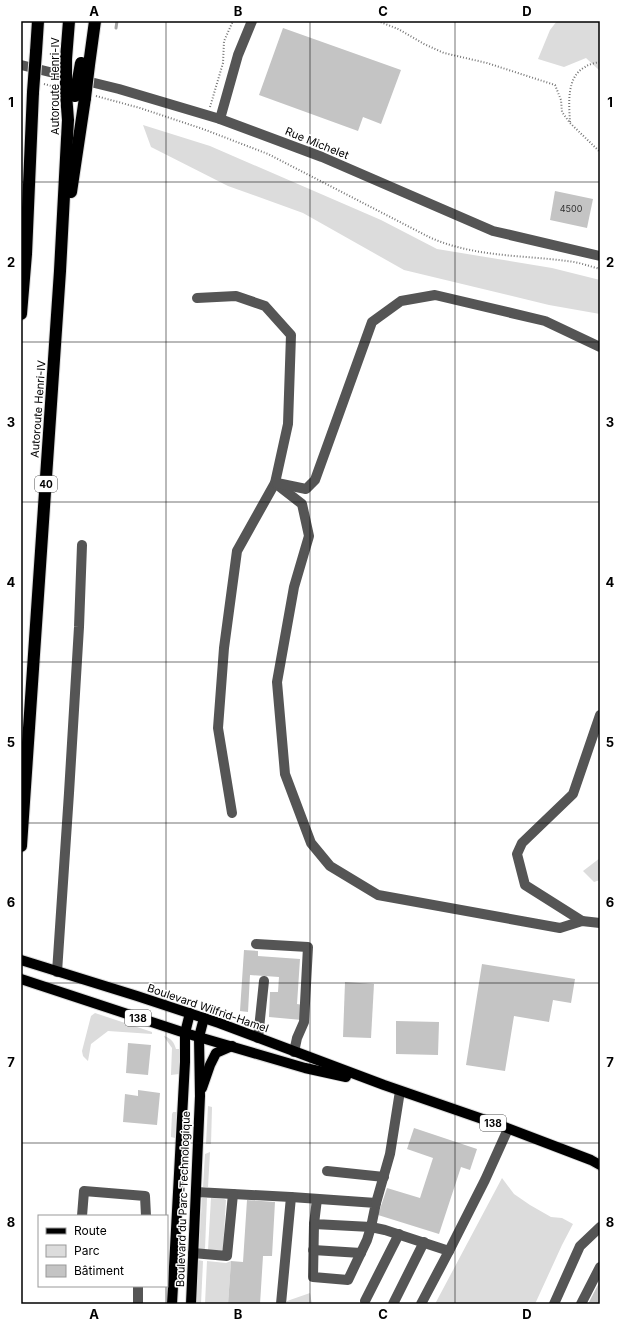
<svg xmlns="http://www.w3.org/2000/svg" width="621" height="1325" font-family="Inter,sans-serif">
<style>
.green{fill:#dcdcdc}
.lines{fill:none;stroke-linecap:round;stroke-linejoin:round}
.stream{stroke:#a3a3a3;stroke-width:3}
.building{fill:#c4c4c4}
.major-casing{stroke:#dbdbdb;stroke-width:12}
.highway-casing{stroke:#dbdbdb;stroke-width:14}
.path{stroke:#777;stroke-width:2;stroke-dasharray:1 2;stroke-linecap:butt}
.minor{stroke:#555;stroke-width:10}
.major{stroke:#000;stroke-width:10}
.highway{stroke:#000;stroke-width:12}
.highway-bridge-casing{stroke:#dbdbdb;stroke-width:14;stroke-linecap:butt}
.highway-bridge{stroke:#000;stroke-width:12}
.grid{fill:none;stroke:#000;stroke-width:1;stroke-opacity:0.55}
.labels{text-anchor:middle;stroke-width:3;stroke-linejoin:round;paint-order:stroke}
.number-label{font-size:9px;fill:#313131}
.shield{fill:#fff;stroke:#4c4c4c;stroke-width:1}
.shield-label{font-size:10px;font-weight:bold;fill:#000}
.street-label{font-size:11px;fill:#000;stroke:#fff}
.neatline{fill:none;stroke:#000;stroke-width:1.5}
.grid-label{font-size:13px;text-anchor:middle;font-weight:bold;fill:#000}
</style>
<rect width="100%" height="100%" fill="#fff"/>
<g class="green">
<polygon points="557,21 600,21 600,71 586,58 564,67 538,59 550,30"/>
<polygon points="143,125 210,146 381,220 437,249 552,268 600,280 600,314 549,305 404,270 303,213 228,186 151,147"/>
<polygon points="600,858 600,880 594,882 583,871"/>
<polygon points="95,1013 152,1032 152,1034 108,1031 91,1044 88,1061 83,1056 82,1051 91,1016"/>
<path d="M164 1036C171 1038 174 1042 176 1049H179L180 1054 179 1074 171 1075V1074L172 1048 165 1038Z"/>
<polygon points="208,1106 212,1107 212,1108 211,1144 206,1144"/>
<polygon points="173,1112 177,1112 175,1138 171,1137 171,1135 172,1114"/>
<polygon points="210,1152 208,1187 203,1187 205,1154"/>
<polygon points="502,1178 514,1194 530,1205 551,1217 562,1218 573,1224 562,1245 535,1304 435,1304"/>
<polygon points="202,1198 207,1198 205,1249 199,1249"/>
<polygon points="211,1198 224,1199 226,1200 223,1249 222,1251 208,1250"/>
<polygon points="198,1260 203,1261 201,1304 196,1304"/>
<polygon points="207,1261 226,1263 231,1261 228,1304 205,1304"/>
<polygon points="310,1293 312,1304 286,1304 287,1301"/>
</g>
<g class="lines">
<polyline class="stream" points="116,28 117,21"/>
</g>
<g class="building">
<polygon points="283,28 401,70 381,124 363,117 358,131 259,95"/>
<polygon points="555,191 593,199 587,228 550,220"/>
<polygon points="244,950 258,951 258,956 300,959 297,1004 303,1005 302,1020 269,1017 270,992 278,992 279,977 250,975 248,1012 240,1011"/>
<polygon points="482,964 575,979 571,1003 553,1000 549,1022 514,1016 505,1071 466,1065"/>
<polygon points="345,982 374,984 371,1038 343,1037"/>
<polygon points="396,1021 439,1022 438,1055 396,1054"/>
<polygon points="128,1043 151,1045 148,1075 126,1073"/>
<polygon points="138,1090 160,1093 157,1125 123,1122 125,1094 138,1096"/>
<polygon points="414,1128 477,1149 470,1170 461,1167 439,1234 378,1215 387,1188 420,1198 433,1158 407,1149"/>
<polygon points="247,1200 275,1202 272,1256 263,1256 260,1304 228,1304 231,1261 243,1262"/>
<polygon points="600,1281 600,1304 588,1304"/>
</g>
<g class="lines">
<g class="major-casing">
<g id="major">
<polyline points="21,960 137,996 219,1023 384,1085 494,1123 591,1160 600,1165"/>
<polyline points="21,979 185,1033 305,1068 346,1077"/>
<polyline points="202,1088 210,1065 216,1053 232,1046"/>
<polyline points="172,1304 185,1062 185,1033 190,1013"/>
<polyline points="191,1304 200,1096 199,1037 204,1018"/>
</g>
</g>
<g class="highway-casing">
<g id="highway">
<polyline points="36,52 38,21"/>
<polyline points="66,59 69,21"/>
<polyline points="89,65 95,21"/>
<polyline points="71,192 85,98"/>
<polyline points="21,314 26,254 33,92"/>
<polyline points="21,846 60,271 68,120 66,94"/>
</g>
</g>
<g class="path">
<polyline points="378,21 398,29 424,44 444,53 487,63 555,85 561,100 562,112 570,123 600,152"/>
<polyline points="44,84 55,87"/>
<path d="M96 96 140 108 203 129 268 154 429 237C473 257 521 255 567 261 578 262 589 266 600 269"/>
<polyline points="210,107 223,63 224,41 233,21"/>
<path d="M570 122C569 104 566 77 585 67 589 64 595 63 600 62"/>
</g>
<g class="minor">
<polyline points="21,65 119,89 220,119 322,157 493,231 600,256"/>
<polyline points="220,119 238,55 252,21"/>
<polyline points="197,298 236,296 265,306 291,335 288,424 275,483 237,551 224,648 218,728 232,813"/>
<polyline points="275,483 302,504 309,536 294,587 277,682 285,774 311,843 330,866 378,895 560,928 582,921 600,923"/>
<polyline points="277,483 306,489 315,480 372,322 401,301 435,295 545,321 600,347"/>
<polyline points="582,921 525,885 517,854 522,843 573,794 600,715"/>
<polyline points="256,944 308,947 304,1022 297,1038 294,1052"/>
<polyline points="57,972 69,793 79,627 82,545"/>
<polyline points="258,1038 264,981"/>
<polyline points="327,1171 384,1177"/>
<polyline points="196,1192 291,1197 281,1304"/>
<polyline points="291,1197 376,1203 371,1227 314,1224 317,1199"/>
<polyline points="376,1203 390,1154 400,1091"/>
<polyline points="82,1216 84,1191 145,1196 146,1216"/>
<polyline points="314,1224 313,1277 348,1280 367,1240 371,1227 385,1230 449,1251 421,1304"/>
<polyline points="313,1250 361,1253"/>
<polyline points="449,1251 485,1180 508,1129"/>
<polyline points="193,1253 227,1256 233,1194"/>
<polyline points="138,1286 138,1304"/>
<polyline points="365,1301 399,1234"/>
<polyline points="393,1304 424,1242"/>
<polyline points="554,1304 580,1246 600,1227"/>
<polyline points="581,1304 600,1267"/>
</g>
<use href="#major" class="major"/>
<use href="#highway" class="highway"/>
<g class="highway-bridge-casing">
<g id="highway-bridge">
<polyline points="33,92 36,52"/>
<polyline points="66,94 66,59"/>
<polyline points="75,96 81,63"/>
<polyline points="85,98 89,65"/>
</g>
</g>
<use href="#highway-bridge" class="highway-bridge"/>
</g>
<path class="grid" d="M166 21V1216M310 21V1304M455 21V1304M21 182H600M21 342H600M21 502H600M21 662H600M21 823H600M21 983H600M21 1143H600M166 1286V1304"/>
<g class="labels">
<g class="number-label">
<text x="571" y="212">4500</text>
</g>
<g class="shield">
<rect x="35" y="476" width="22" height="16" rx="3"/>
<rect x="125" y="1010" width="26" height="16" rx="3"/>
<rect x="480" y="1115" width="26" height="16" rx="3"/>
</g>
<g class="shield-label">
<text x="46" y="488">40</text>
<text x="138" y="1022">138</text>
<text x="493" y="1127">138</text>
</g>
<g class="street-label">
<text transform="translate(55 86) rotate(-90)" y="4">Autoroute Henri-IV</text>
<text transform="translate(317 143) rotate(22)" y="4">Rue Michelet</text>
<text transform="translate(38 409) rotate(-86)" y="4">Autoroute Henri-IV</text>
<text transform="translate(208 1008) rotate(19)" y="4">Boulevard Wilfrid-Hamel</text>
<text transform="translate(183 1199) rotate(-88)" y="4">Boulevard du Parc-Technologique</text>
</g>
</g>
<rect width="621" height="1325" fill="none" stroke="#ffffff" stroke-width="44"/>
<rect x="38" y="1215" width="130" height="72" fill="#ffffff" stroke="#999999"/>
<rect x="46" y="1228" width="20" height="6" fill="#000000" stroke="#999999"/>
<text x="74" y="1235" font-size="12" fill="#000000">Route</text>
<rect x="46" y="1245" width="20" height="12" fill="#dcdcdc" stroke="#999999"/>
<text x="74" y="1255" font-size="12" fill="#000000">Parc</text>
<rect x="46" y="1265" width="20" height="12" fill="#c4c4c4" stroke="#999999"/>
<text x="74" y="1275" font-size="12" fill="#000000">Bâtiment</text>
<rect x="22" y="22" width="577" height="1281" class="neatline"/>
<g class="grid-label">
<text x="94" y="16">A</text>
<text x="238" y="16">B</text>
<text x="383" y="16">C</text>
<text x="527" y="16">D</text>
<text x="11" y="107">1</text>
<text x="610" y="107">1</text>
<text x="11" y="267">2</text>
<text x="610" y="267">2</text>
<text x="11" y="427">3</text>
<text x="610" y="427">3</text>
<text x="11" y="587">4</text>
<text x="610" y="587">4</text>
<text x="11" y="747">5</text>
<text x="610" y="747">5</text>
<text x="11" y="907">6</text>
<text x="610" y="907">6</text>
<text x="11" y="1067">7</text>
<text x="610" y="1067">7</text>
<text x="11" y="1227">8</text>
<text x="610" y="1227">8</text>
<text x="94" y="1319">A</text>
<text x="238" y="1319">B</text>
<text x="383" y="1319">C</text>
<text x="527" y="1319">D</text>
</g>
</svg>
